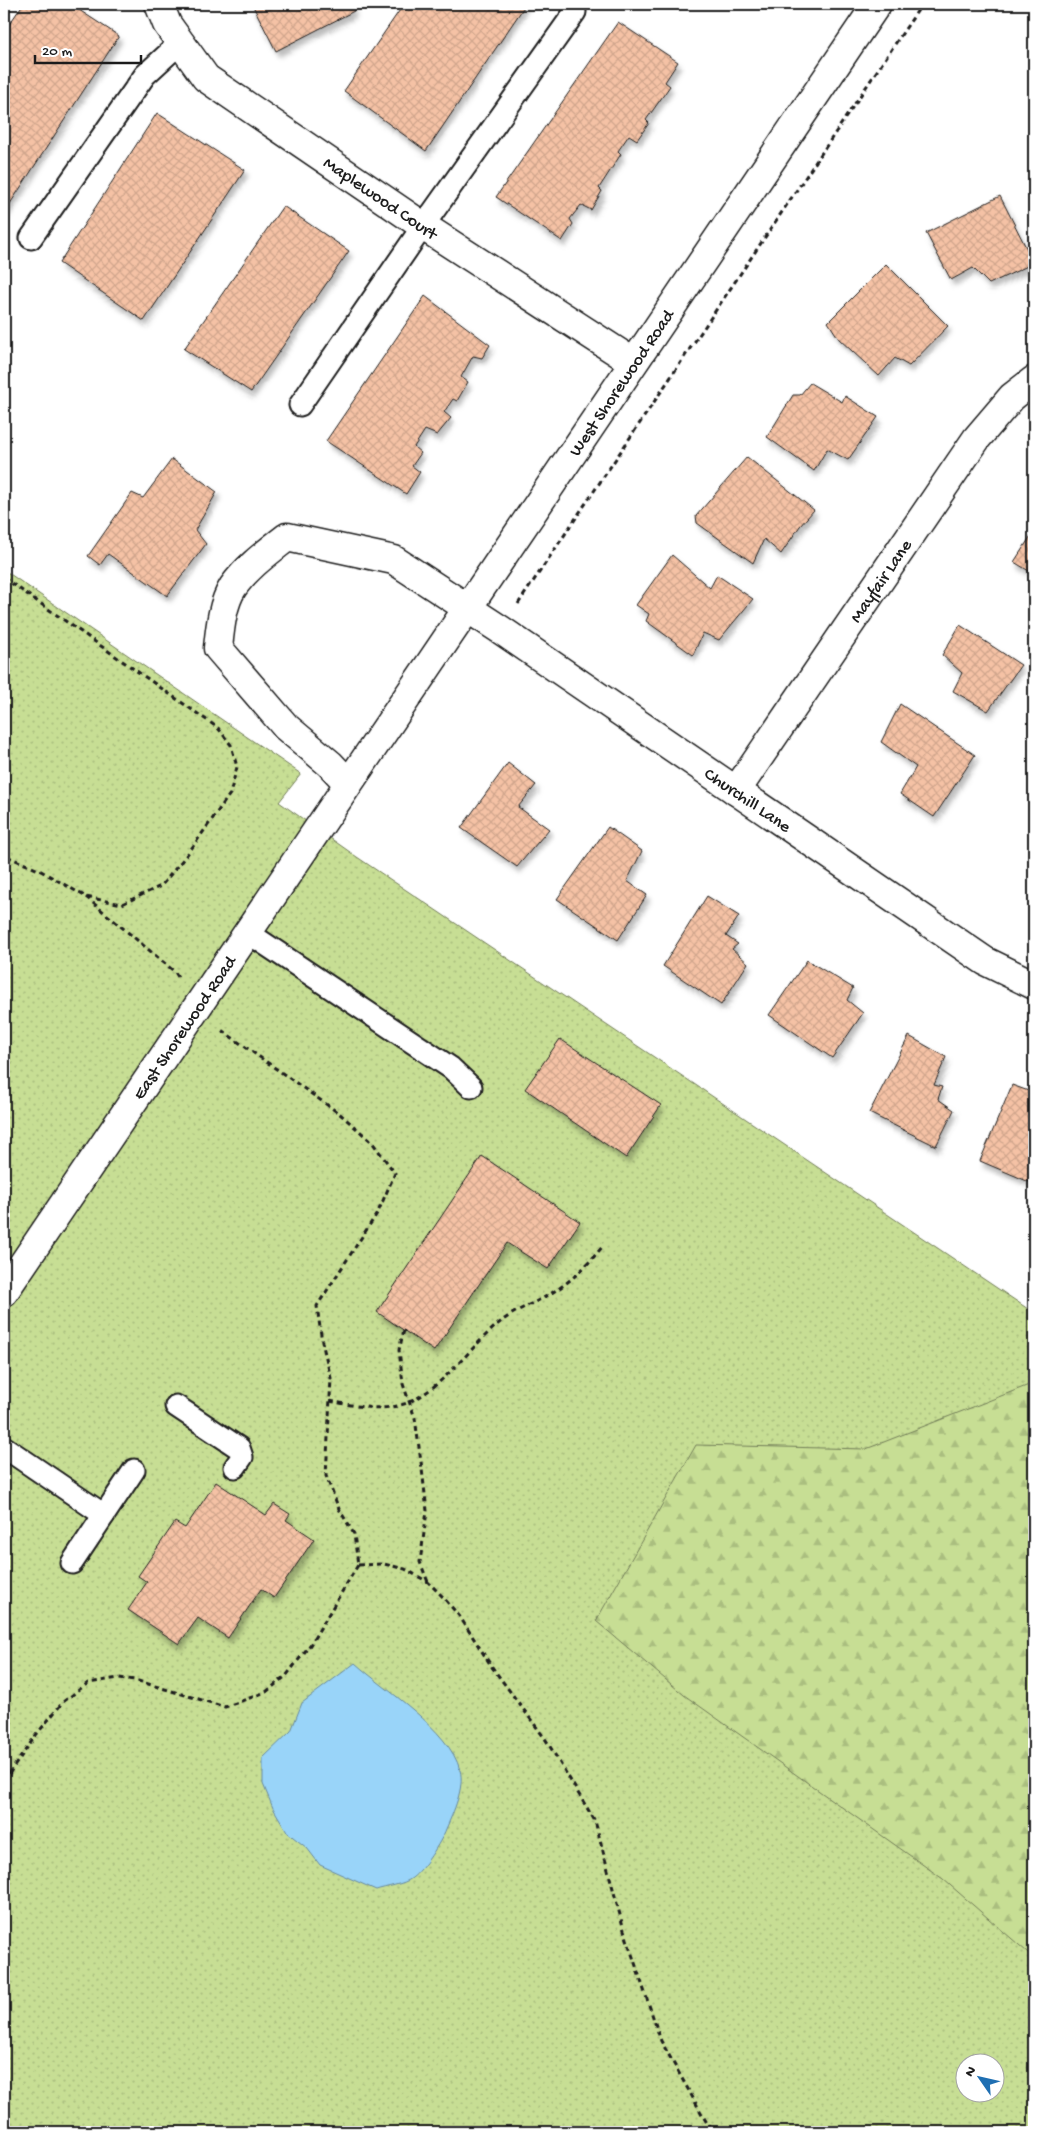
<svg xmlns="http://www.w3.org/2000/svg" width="1038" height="2136" font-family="'Gochi Hand',sans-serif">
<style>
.grass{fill:url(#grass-dots);stroke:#727d58;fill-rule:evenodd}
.forest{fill:url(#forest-firs);stroke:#727d58}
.water{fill:#99d4f9;stroke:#678aa1}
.building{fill:url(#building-cross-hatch);stroke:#1c1c1c;filter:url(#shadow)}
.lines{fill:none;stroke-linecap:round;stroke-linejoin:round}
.service-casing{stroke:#1c1c1c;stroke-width:25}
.minor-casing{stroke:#1c1c1c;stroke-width:31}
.secondary-casing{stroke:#1c1c1c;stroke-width:31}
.path{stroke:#1c1c1c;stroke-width:3;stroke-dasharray:5 4;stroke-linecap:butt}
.service{stroke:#fff;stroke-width:21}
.minor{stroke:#fff;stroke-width:28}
.secondary{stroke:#fff;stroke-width:28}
.labels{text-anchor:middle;stroke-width:4.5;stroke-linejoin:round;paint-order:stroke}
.street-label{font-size:18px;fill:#1c1c1c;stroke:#fff}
</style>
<defs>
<pattern id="grass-dots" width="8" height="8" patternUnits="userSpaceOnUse" patternTransform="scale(1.25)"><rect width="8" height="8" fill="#c7de94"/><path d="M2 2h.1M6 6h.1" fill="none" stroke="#aabe7f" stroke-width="1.8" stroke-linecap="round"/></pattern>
<pattern id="forest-firs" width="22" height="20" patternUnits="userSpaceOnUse" patternTransform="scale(1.25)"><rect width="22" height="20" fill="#c7de94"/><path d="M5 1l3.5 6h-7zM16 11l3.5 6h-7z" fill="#aabe7f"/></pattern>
<pattern id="building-cross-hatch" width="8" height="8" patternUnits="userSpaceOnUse" patternTransform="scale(1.25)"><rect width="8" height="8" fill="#f5c2a5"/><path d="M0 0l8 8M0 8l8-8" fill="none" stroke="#d1a68d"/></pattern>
<filter id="shadow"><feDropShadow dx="3" dy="5.5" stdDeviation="2.5" flood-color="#0004"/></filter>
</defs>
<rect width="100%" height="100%" fill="#fff"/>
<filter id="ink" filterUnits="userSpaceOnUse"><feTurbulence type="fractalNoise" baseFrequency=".02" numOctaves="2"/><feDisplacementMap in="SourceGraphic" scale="10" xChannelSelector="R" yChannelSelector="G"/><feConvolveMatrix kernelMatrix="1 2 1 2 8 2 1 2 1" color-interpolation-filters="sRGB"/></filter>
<g filter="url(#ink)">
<path class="grass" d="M4 570 301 774 279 802 357 857 1034 1313V2132H4ZM966 2064H996V2094H966Z"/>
<polygon class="forest" points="1034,1383 1034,1958 943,1879 684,1695 596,1621 696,1445 866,1449"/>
<path class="water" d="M355 1663C386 1691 449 1729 460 1770 465 1787 453 1813 446 1829 441 1842 423 1870 412 1878 405 1884 385 1887 376 1890L320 1865 307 1848 288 1833 273 1808 263 1784V1758L291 1731 302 1703Z"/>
<g class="building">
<polygon points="23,4 70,4 119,36 4,213 4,32"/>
<polygon points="252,4 350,4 354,11 276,51"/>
<polygon points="404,4 526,4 426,151 344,91"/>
<polygon points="618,22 678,62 665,82 670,86 646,120 649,123 637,140 629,135 618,151 621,154 599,188 602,191 591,210 581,205 570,219 573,224 562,241 496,197"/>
<polygon points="157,113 245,170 144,321 59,263"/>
<polygon points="1000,196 1034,263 989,284 973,268 951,280 926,233"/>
<polygon points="283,206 349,251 251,392 184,349"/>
<polygon points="886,264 948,326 909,366 895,358 879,376 839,339 828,322"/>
<polygon points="425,296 490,345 482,358 473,356 461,377 468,382 457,401 453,399 444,412 451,418 437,435 425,430 414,447 421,453 412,466 420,472 406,494 326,441"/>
<polygon points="810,383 842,402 845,396 878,417 848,460 827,449 814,471 767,437 793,395 800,395"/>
<polygon points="747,457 814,510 800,526 781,554 764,539 753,563 697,523 696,516"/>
<polygon points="172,459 217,492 195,530 206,544 167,596 108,554 100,565 88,556 132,493 143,498"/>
<polygon points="1034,531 1034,574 1014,562"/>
<polygon points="672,555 710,588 717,575 753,599 719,640 703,633 693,655 646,621 649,614 636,605"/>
<polygon points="960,625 1021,665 988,711 953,691 962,673 942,655"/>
<polygon points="900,704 975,755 934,817 900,794 916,767 881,742"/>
<polygon points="508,763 536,785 518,807 549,829 517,867 461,828"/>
<polygon points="608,827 642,851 627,881 647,895 618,940 557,899"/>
<polygon points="707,896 739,916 726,936 738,944 732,949 748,963 721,1005 663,966"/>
<polygon points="807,960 853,988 847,1000 863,1013 832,1058 769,1015"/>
<polygon points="909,1036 946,1057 934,1085 942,1087 938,1099 954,1110 936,1146 869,1113"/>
<polygon points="560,1039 661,1105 626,1158 525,1089"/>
<polygon points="1012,1085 1034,1093 1034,1184 980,1161"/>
<polygon points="482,1156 580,1222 548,1269 507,1243 434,1351 377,1312"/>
<polygon points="216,1482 266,1515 274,1504 290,1514 286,1520 314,1539 274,1598 261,1589 228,1638 198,1618 179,1644 128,1610 147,1582 138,1576 175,1522 185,1528"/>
</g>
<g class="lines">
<g class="service-casing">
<g id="service">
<polyline points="31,238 145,75 181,42"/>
<polyline points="300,405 423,226 575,12"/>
<polyline points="247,932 451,1068 471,1087"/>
<polyline points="176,1406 239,1448 242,1457 235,1467"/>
<polyline points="4,1447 104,1515"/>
<polyline points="72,1563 134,1470"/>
</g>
</g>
<g class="minor-casing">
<g id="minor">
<path id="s1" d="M159 4 167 24 206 78 423 226 633 362"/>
<path id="s2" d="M348 783 330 764 286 727 218 648C220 629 222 604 233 587 247 567 268 552 287 537L394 560 501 630 985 961 1034 985"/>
<path id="s3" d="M736 791 977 438 1012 397 1034 380"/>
</g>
</g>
<g class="secondary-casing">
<g id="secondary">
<path id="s4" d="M4 1292 877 4"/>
</g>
</g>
<g class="path">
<polyline points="4,578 218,728 231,745 237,767 230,794 189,852 161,886 122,904 86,897 41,871 4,855"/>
<polyline points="518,604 922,4"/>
<polyline points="86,897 175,972 178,977"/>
<polyline points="404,1330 399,1350 403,1384 415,1418 422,1469 427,1511 420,1562 428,1582"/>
<path d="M330 1401C355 1406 385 1413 409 1402 442 1389 474 1342 503 1320 515 1311 529 1305 543 1298 569 1284 584 1269 603 1246"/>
<polyline points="358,1565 384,1564 405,1569 428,1582 443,1597 460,1617 492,1667 546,1740 595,1821 624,1930 661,2041 712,2132"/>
<polyline points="4,1781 36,1735 63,1702 88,1683 119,1678 135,1680 225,1707 266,1692 286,1676 310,1645 358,1565 354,1534 339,1509 326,1476 331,1378 322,1342 317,1306 378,1212 395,1173 372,1142 340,1114 220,1029"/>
</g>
<use href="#service" class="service"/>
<use href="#minor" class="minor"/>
<use href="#secondary" class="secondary"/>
</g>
</g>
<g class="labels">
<g class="street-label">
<text dy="6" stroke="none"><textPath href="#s1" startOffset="300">Maplewood Court</textPath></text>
<text dy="6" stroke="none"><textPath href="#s4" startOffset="1099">West Shorewood Road</textPath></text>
<text dy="6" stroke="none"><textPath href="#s3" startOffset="255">Mayfair Lane</textPath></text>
<text dy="6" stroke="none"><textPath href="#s2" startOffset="862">Churchill Lane</textPath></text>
<text dy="6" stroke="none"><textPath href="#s4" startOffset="320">East Shorewood Road</textPath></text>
</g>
</g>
<rect width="1038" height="2136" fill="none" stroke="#fff" stroke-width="20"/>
<rect x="10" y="10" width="1018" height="2116" fill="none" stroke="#1c1c1c" stroke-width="2" filter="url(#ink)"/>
<g transform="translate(980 2078) rotate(304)"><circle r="24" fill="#ffffff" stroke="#a4a4a4"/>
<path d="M0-4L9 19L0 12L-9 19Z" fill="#1f6fb2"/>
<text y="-8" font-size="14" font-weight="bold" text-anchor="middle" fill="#1c1c1c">N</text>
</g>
<path d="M35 55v8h106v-8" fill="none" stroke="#1c1c1c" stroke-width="2.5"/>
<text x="42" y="55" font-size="15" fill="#1c1c1c" stroke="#ffffff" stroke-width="4" paint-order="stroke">20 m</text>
</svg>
